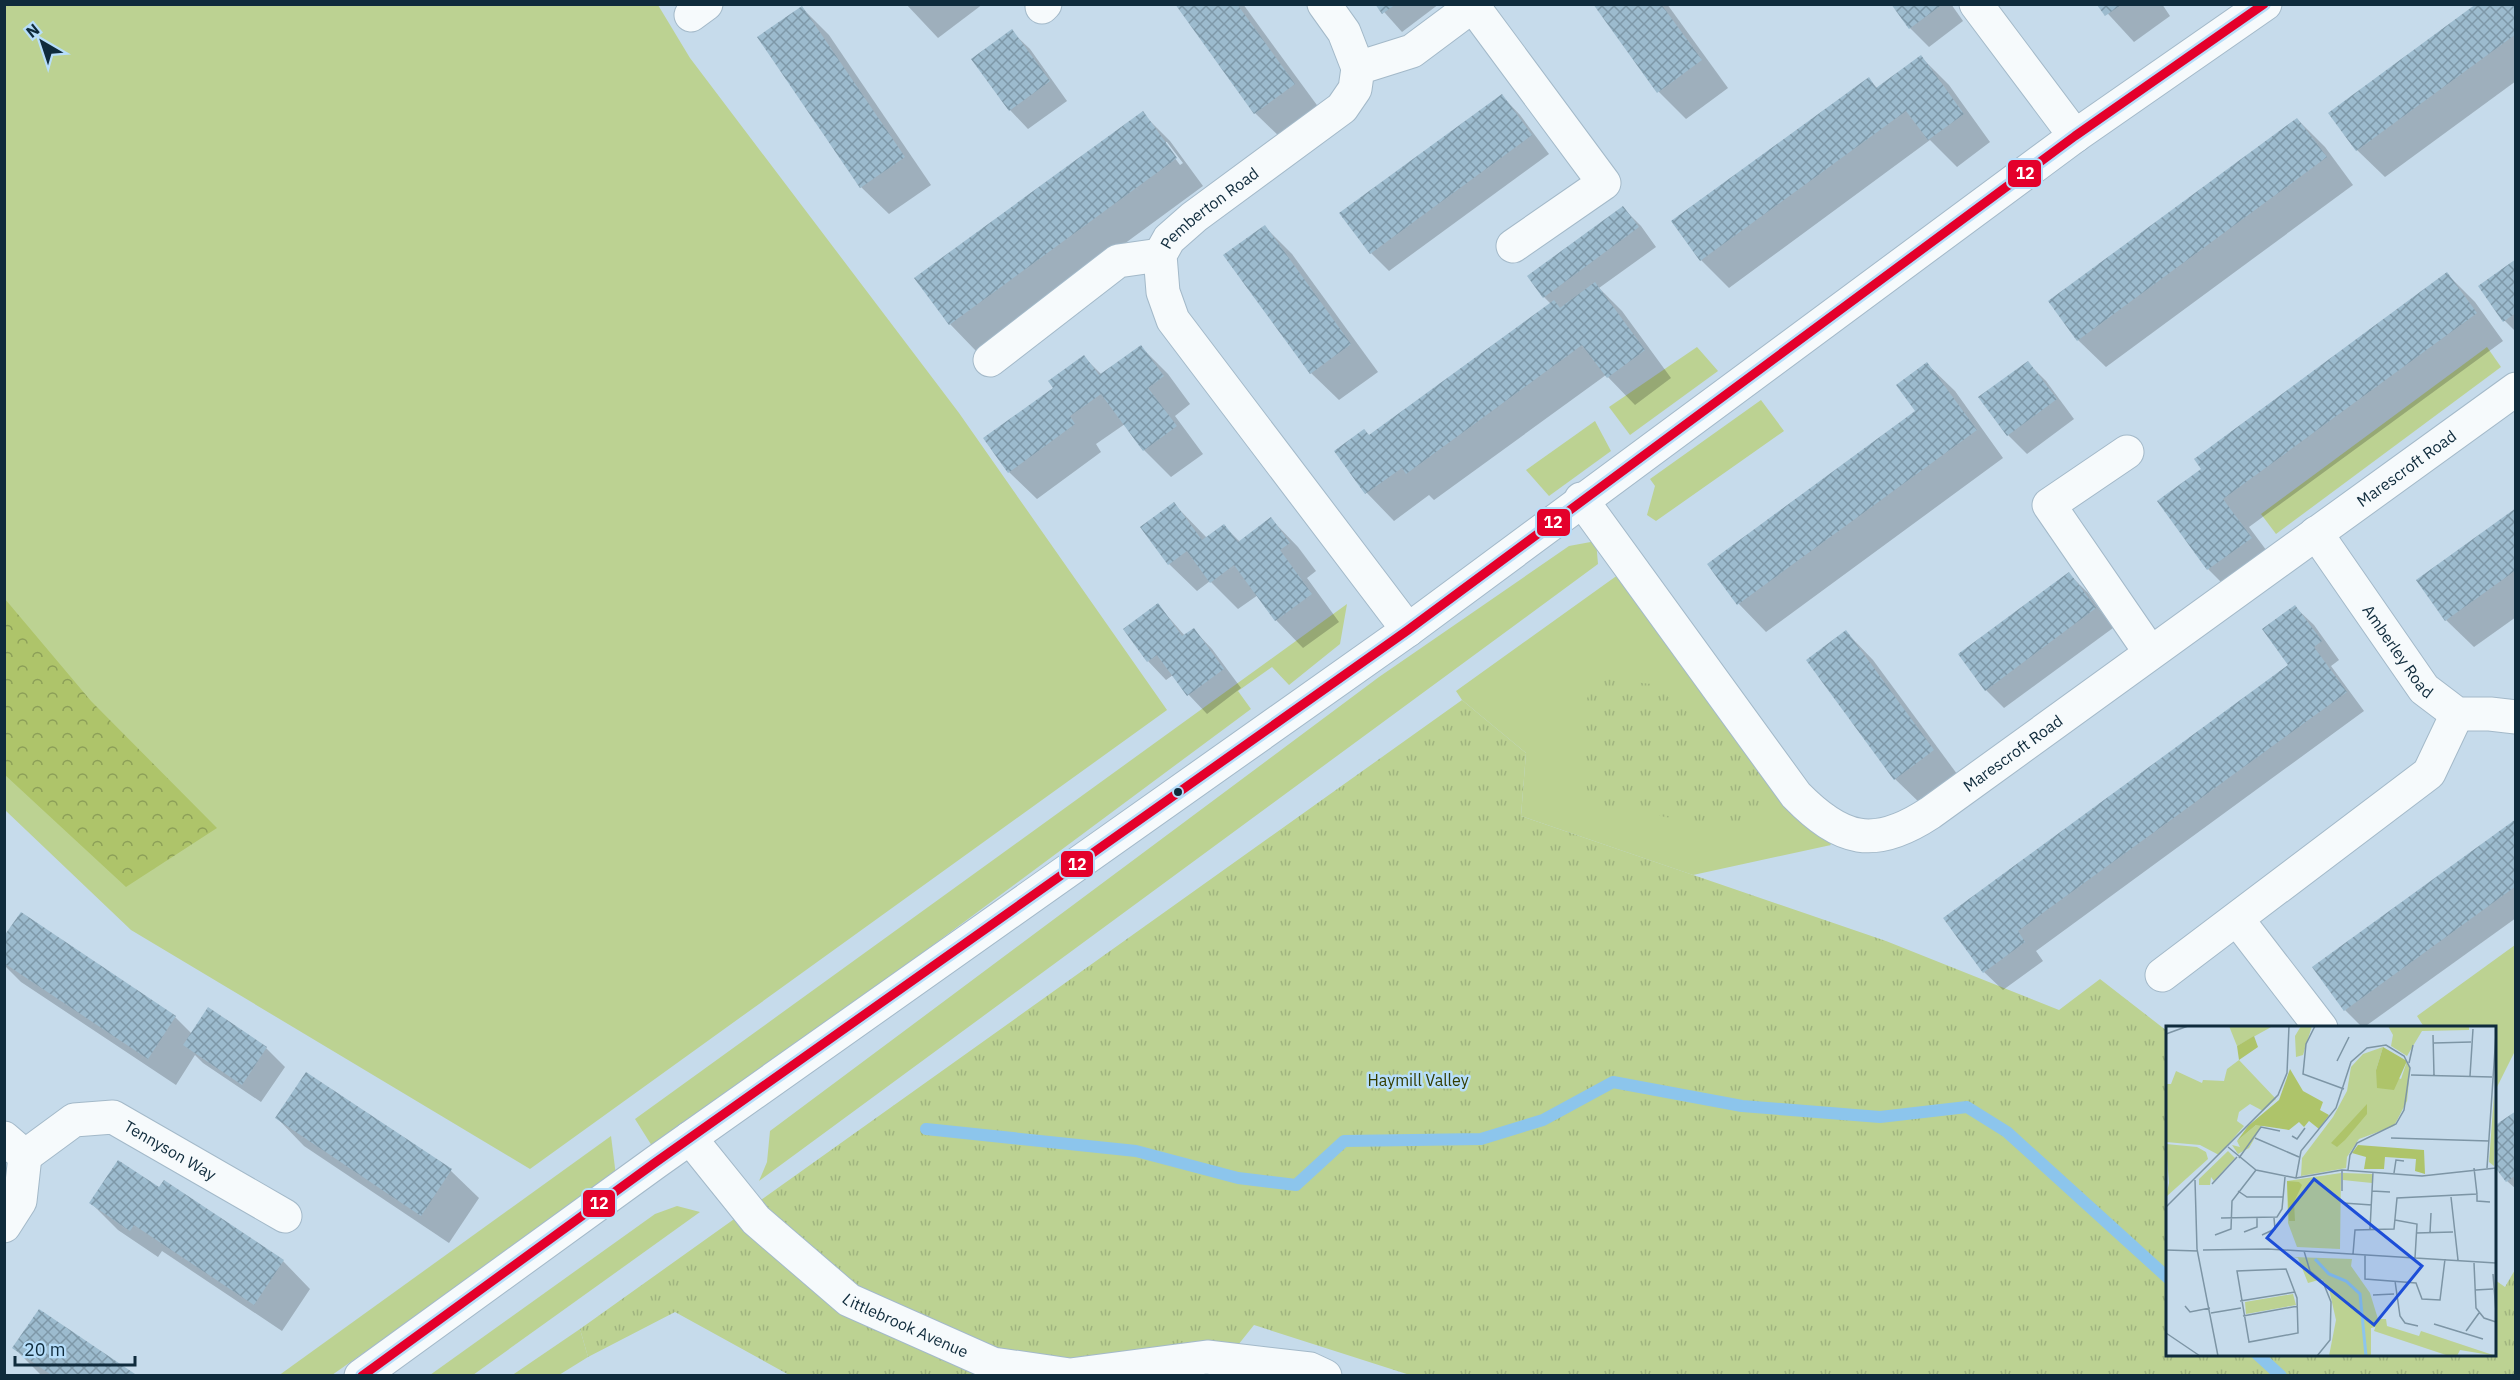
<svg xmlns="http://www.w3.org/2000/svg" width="2520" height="1380" font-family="'IBM Plex Sans',sans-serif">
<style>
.grass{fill:#bcd292}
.forest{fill:url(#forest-crowns)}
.park{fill:url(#park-tufts)}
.shadow{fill:#0003;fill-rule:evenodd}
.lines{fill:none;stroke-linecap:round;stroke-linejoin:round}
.stream{stroke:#8cc5ec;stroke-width:12}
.building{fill:url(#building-cross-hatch)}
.minor-casing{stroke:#a3b9c9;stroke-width:35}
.minor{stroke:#f6fafc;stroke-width:33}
.bus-1-casing{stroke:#b7defa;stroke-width:14}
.bus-1{stroke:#e4002b;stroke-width:9}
.bus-dot{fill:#0f2b3c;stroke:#b7defa;stroke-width:2}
.labels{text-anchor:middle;stroke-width:5;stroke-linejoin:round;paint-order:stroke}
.street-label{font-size:16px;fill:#0f2b3c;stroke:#b7defa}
.park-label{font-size:16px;fill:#333c00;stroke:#b7defa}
.inset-river{fill:none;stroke:#8cc5ec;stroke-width:3}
.inset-road{fill:none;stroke:#7d95a5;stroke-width:1.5}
.view{fill:#1d4ed8;fill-opacity:0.15;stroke:#1d4ed8;stroke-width:3}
.inset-edge{fill:none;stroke:#0f2b3c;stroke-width:3}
.line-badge{stroke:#b7defa;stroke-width:2}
.badge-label{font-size:16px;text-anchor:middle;font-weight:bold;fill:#fff}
</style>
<defs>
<pattern id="forest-crowns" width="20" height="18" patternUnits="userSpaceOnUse" patternTransform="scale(1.5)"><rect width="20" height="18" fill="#aec46a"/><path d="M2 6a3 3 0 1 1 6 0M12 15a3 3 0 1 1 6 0" fill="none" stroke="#8c9f58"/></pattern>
<pattern id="park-tufts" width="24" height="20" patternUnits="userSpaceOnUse" patternTransform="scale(1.5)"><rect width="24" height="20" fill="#bcd292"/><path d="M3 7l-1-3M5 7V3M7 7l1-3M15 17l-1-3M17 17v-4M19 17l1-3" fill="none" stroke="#a0b47f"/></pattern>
<pattern id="building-cross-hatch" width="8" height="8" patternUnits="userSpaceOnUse" patternTransform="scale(1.5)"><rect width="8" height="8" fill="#9cbbce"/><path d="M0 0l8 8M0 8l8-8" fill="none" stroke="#7e98a8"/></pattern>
</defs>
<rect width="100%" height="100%" fill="#c6dbeb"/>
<g class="grass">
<polygon points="4,5 658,5 690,58 959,413 1167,710 530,1169 131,930 5,810"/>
<polygon points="1697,347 1718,371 1630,435 1609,407"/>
<polygon points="2487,347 2501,367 2276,534 2261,514"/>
<polygon points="1761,400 1784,431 1656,521 1647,515 1655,486 1650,479"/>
<polygon points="1595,421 1611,451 1549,496 1526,470"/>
<polygon points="1596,541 1598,564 759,1181 767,1162 770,1131 1379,677 1569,546"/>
<polygon points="1622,572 1831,845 1693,875 1521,816 1526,753 1462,700 1456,691"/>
<polygon points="1347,604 1340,644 1289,685 1272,667 1238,691 1251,709 875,988 652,1146 635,1119"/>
<polygon points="2515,945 2515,1051 2495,1091 2494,1028 2424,1027 2417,1016"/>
<polygon points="611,1136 616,1176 332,1375 278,1376"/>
<polygon points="677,1206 700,1212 473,1375 430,1375 655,1214"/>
<polygon points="580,1329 588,1357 559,1375 511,1376"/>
</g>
<polygon class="forest" points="5,599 91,701 217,828 126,887 5,775"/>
<g class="park">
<polygon points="1595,678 1652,684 1769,777 1748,831 1589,804 1578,722"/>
<polygon points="1462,700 1526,753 1521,816 1886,941 2059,1010 2100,979 2167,1031 2168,1354 2494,1354 2495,1280 2505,1287 2516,1268 2515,1376 1413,1376 1254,1325 1214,1375 791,1376 675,1312 588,1357 580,1329"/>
</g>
<g class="shadow">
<polygon points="906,4 983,4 938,38"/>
<polygon points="1176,4 1243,4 1322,112 1283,140 1255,113"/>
<polygon points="1377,4 1439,4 1402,32"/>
<polygon points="1594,4 1667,4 1728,88 1686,119 1659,92"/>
<polygon points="1893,4 1951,4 1963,21 1929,47 1910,28"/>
<polygon points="2099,4 2162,4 2170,16 2134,42"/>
<polygon points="2516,4 2516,81 2385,177 2357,150"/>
<polygon points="802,8 829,35 931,185 889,214 861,187"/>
<polygon points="1011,31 1030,49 1067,101 1028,129 1010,110"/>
<polygon points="1921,57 1949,85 1990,142 1957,167 1930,140 1729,288 1701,260 1673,222 1869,79 1878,89"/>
<polygon points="1502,96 1520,115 1549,154 1389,271 1371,253"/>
<path d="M1142 113 1170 141 1203 186 977 352 950 324ZM1163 142H1167L1183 163 1180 165Z"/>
<polygon points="2297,119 2325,147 2353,185 2106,367 2078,340"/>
<polygon points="1623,208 1641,226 1656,247 1599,288 1622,311 1671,378 1635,405 1606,375 1434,500 1429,495 1394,521 1367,493 1336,452 1370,437 1551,304 1544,297"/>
<polygon points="1265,227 1292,254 1378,372 1339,400 1311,373"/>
<polygon points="2516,260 2516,332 2505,321"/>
<polygon points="2447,274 2475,302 2503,341 2249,527 2278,566 2236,597 2208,569 2159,502 2203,470"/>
<polygon points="1141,347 1168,374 1190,404 1175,416 1203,454 1171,477 1144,450 1125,424 1096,444 1101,452 1037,499 1009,472 985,438 1055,388 1084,357 1102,375"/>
<polygon points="2028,363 2046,381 2074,419 2027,454 2008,435"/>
<polygon points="1927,364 1955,391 2003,458 1766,632 1739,604 1709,564 1917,412"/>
<polygon points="1174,504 1207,538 1224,526 1240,542 1271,519 1298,547 1316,571 1307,578 1339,622 1303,648 1276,620 1258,595 1238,609 1210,581 1197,591 1169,564"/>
<polygon points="2516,510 2516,617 2474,647 2446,620"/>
<polygon points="2069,574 2088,593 2113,628 2004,708 1986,690"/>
<polygon points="1158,605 1185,636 1194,630 1212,649 1241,688 1207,714 1189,695 1173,675 1166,680 1148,661"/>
<polygon points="2295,607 2314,625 2339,660 2331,666 2364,711 2036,951 2043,961 2003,990 1984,972 1945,918 2290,666"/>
<polygon points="1846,632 1873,660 1960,778 1923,806 1895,779"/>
<polygon points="2516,821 2516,918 2363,1028 2345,1010"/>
<polygon points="4,939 175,1017 192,1034 209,1009 266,1048 285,1067 261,1102 203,1063 195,1055 176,1085 21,982 4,965"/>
<polygon points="307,1074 451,1171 479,1198 449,1243 304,1146 277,1118"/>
<polygon points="2516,1113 2516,1189 2507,1181"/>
<polygon points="159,1189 283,1261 310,1289 282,1331 162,1251 158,1257 118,1230 91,1203"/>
<polygon points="14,1348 136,1376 42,1376"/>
</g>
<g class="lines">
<g class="stream">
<polyline points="926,1129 1136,1151 1238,1178 1296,1185 1344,1141 1481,1139 1543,1120 1613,1082 1742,1106 1880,1117 1967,1107 2007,1132 2168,1278"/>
<polyline points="2257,1354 2281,1376"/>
</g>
</g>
<g class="building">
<polygon points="1175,4 1237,4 1295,84 1254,114"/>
<polygon points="1375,4 1396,4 1382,14"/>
<polygon points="1593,4 1661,4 1702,60 1657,93"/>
<polygon points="1891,4 1943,4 1909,29"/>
<polygon points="2476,4 2516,4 2516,34 2356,151 2328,113"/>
<polygon points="2097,5 2121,5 2105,16"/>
<polygon points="802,6 905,157 860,188 757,37"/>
<polygon points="1012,29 1050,81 1009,111 971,59"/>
<polygon points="1921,55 1964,114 1928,140 1906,111 1700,261 1671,221 1869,77 1876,88"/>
<polygon points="1502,94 1532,135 1370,254 1339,213"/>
<polygon points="1143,111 1177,158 949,325 914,278"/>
<polygon points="2297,118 2327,157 2077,341 2048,301"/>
<polygon points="1623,206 1639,227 1543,298 1527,276"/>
<polygon points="1265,225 1351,344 1310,374 1223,255"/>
<polygon points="2516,259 2516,313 2503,322 2478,286"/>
<polygon points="2447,272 2477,313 2223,499 2252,538 2207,570 2157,501 2201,469 2194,459"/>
<polygon points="1595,282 1645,350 1607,378 1582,345 1406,474 1402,468 1365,494 1334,451 1364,429 1369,435 1554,300 1560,308"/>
<polygon points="1141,345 1164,376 1148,388 1177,426 1143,451 1101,394 1070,416 1075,424 1008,473 983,438 1053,388 1048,381 1084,355 1099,375"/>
<polygon points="2028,361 2057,399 2007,436 1978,397"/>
<polygon points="1927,362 1977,430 1737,605 1707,564 1915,411 1896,385"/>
<polygon points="1174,502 1202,540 1224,524 1238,542 1271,517 1290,543 1280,550 1312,594 1275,621 1234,565 1210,583 1187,551 1168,565 1140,527"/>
<polygon points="2516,508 2516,570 2445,621 2416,580"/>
<polygon points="2069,572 2096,608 1985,691 1958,654"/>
<polygon points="1158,603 1182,636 1194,628 1224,669 1187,696 1157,655 1147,662 1123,629"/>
<polygon points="2295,605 2322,641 2314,647 2347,692 2018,931 2025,942 1983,973 1943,918 2288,665 2262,629"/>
<polygon points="1846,630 1934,750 1894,780 1806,660"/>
<polygon points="2516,819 2516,886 2344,1011 2312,967"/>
<polygon points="21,912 176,1016 148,1059 4,963 4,936"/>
<polygon points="208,1007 267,1047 242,1085 183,1045"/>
<polygon points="306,1072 452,1169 421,1216 275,1118"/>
<polygon points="2516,1111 2516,1175 2506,1182 2494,1166 2494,1126"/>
<polygon points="118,1160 159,1187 164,1180 284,1260 254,1305 134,1225 130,1231 89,1203"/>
<polygon points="39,1309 138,1376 53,1376 12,1348"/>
</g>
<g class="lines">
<g class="minor-casing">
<g id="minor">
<polyline points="1324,4 1344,32 1358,68"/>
<polyline points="1976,4 2075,136"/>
<polyline points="1473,6 1604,183 1513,246"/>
<polyline points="1042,7 1045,4"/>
<polyline points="691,15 706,4"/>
<polyline points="990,360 1118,261 1160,255"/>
<polyline points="2127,452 2049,505 2150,652"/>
<path id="s1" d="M1581 499 1796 795C1841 841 1874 850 1930 813L2516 389"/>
<path id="s2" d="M2316 533 2424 689 2457 714H2490L2516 717"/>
<path id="s3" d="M1408 630 1173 320 1163 292 1160 255 1169 239 1194 217 1342 108 1355 89 1358 68 1412 51 1475 4"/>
<polyline points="2237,919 2321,1028"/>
<polyline points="2162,975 2429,773 2457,714"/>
<polyline points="4,1138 25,1156 20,1201 4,1226"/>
<path id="s4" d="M690 1138 756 1220 849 1300 993 1364 1070 1375 1207 1357 1310 1369 1325 1376"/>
<path id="s5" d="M25 1156 74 1120 113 1117 285 1216"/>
<polyline points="361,1376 656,1162 1408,630 2075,136 2265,4"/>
</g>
</g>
<use href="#minor" class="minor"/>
<g class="bus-1-casing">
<polyline id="bus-1" points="362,1376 656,1162 1408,630 2075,136 2264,4"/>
</g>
<use href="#bus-1" class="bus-1"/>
</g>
<circle class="bus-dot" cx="1178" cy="792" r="5"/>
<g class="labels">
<g class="street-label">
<text dy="6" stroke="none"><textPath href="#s3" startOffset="525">Pemberton Road</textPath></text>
<text dy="6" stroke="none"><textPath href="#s1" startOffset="1106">Marescroft Road</textPath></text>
<text dy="6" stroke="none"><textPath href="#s2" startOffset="144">Amberley Road</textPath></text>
<text dy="6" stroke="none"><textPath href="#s1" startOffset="620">Marescroft Road</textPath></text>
<text dy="6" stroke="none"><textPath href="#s5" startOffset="166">Tennyson Way</textPath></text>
<text dy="6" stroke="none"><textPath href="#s4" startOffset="290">Littlebrook Avenue</textPath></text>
</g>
<g class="park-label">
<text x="1418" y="1086">Haymill Valley</text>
</g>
</g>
<g transform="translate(2166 1026)">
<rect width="330" height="330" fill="#c6dbeb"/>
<path d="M63 0H107L71 20ZM135 0H146L137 29 130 31 129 10ZM217 21 210 44 235 53 241 35 244 43 241 75 228 100 193 113 181 131 180 142 135 150 136 132 167 91 181 65 185 41 197 28ZM73 34 110 73 97 85 84 78 73 86 71 95 78 100 53 129 34 119 0 116V58H5L10 45 36 57 37 54 58 55 61 43ZM328 69 329 97 328 140 323 136ZM90 99H96L83 122 72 128 66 119 74 121 71 115ZM62 125 69 132 48 155 45 151 44 159H33V153ZM175 147 174 223 131 221 122 197 121 155ZM177 147 206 148V157L177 154ZM127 268 130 279 80 288 79 276ZM212 293H220L221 300 253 310 255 305 330 330 294 324 291 330H283L208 305Z" fill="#bcd292"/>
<path d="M88 10 92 21 73 34 71 20ZM217 21 241 35 228 64 211 62 210 44ZM124 43 137 65 157 76 154 84 163 89 153 103 143 95 138 101 133 96 123 104 90 99 71 115 82 100 113 74ZM201 78V88L179 114 171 121 165 117ZM192 119 258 124 259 148 249 145 250 133 219 131 218 143H198L200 131 186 127ZM121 155 133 156 136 159 128 176 129 195H123Z" fill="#aec46a"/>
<path d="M222 0H303V4L256 5 241 30 225 20 227 9ZM0 118 31 121 40 126 42 133 0 171 3 157ZM127 231 186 233 185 240 204 267 212 293 213 300 205 302V330H163L170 294 163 263 156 253 142 257 132 232Z" fill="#bcd292"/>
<path class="inset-river" d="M149 233 163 248 180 255 194 268 200 330"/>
<path class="inset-road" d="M149 0 140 18 137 48 178 63M0 8 22 0M267 9 268 49M268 17 305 16M171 35 183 11M243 37 247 19M245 49 326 51M304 50 307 3M126 110 131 113 139 102M89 112 133 131M225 112 323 115M62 121 90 144 130 152 176 144 256 150 330 142M73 132 95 101 114 105M321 142 330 8M176 144V165M228 147 230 134 238 135M130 152 135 125 170 82 185 36 201 22 220 19 238 30 244 42 238 84 230 98 191 117 184 129 182 144M29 154 31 223M46 158 71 131M72 165 81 171H117M206 165 224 166M311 168V175L324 176M285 171 292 234M177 177 206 179M0 181 112 69 121 47 123 0M55 192 111 191 116 183 119 151M229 194 251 198 249 232M204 203 207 146M78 206 91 201V192M250 207 287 206M264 207 265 187M49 209 65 203 66 175 90 144M96 209 109 203 108 192M31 223 52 330M0 224 32 225M37 224 102 223 330 237M138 225 144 245 157 256 165 276 164 314 151 330M187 228 189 204 228 203 231 172 311 168 308 142M199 229V253L250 257 256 273 274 274 279 233M308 237 310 282 318 292 330 296M120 243 131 272 132 307 83 316 71 245ZM327 248 330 286M229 255 234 290 239 297 252 300M309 264 327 263M207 269 228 268M74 275 129 266M19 280 24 286 44 282M45 287 75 282M77 290 132 280M268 298 317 313M300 305 313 287M0 307 34 330"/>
<path class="view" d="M148 153 256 240 208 299 101 212Z"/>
<rect width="330" height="330" class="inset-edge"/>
</g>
<g class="line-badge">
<rect x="2007" y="159" width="35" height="29" rx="6" fill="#e4002b"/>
<rect x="1536" y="508" width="35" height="29" rx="6" fill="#e4002b"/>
<rect x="1060" y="850" width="34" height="28" rx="6" fill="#e4002b"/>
<rect x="582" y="1189" width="34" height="29" rx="6" fill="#e4002b"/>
</g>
<g class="badge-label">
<text x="2025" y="179">12</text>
<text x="1553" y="528">12</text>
<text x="1077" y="870">12</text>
<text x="599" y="1209">12</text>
</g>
<rect width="2520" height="1380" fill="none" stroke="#0f2b3c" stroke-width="12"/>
<g transform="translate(42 42) rotate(321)" stroke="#b7defa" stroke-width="4.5" paint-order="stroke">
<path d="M0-4.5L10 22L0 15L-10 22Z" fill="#0f2b3c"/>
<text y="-9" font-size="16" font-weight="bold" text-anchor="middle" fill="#0f2b3c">N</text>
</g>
<path d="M15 1356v9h120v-9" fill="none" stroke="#0f2b3c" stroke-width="3"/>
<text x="24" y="1356" font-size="18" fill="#0f2b3c" stroke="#b7defa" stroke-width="4.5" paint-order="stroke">20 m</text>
</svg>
